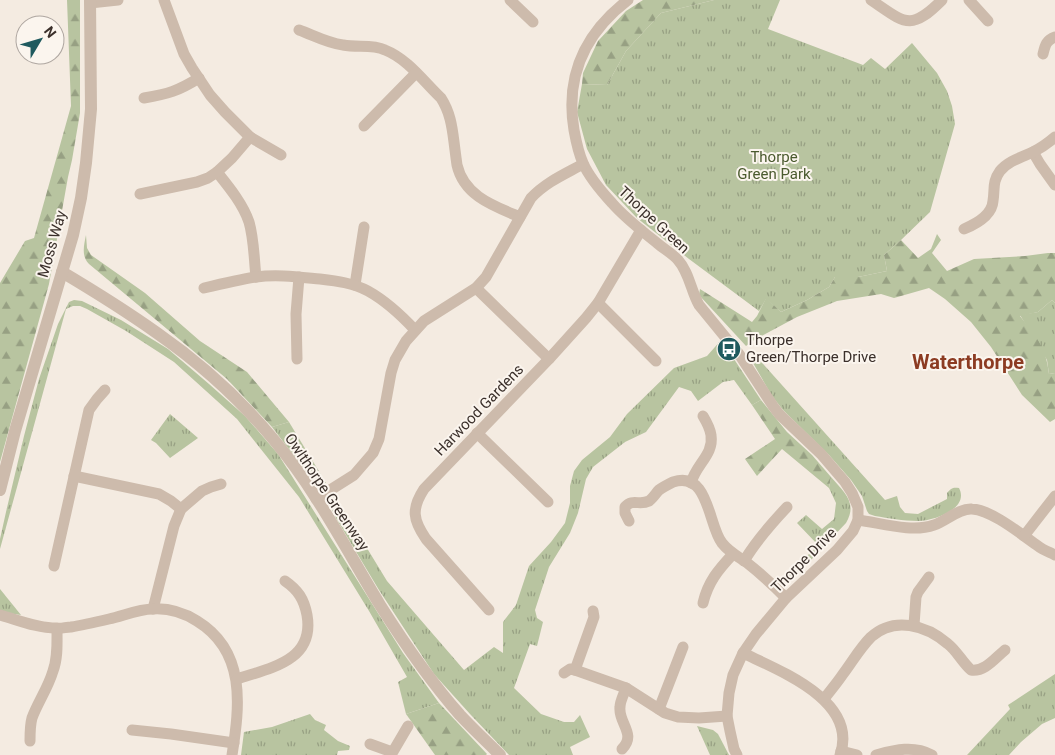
<svg xmlns="http://www.w3.org/2000/svg" width="1055" height="755" font-family="Roboto,sans-serif">
<style>
.grass{fill:url(#grass-tufts)}
.forest{fill:url(#forest-firs)}
.lines{fill:none;stroke-linecap:round;stroke-linejoin:round}
.minor{stroke:#cdbbac;stroke-width:11}
.tertiary{stroke:#cdbbac;stroke-width:12}
.labels{text-anchor:middle;stroke-width:4;stroke-linejoin:round;paint-order:stroke}
.park-label{font-size:15px;fill:#4a5a2e;stroke:#fbf5ee}
.street-label{font-size:15px;fill:#3b302b;stroke:#fbf5ee}
.poi-label{font-size:15px;fill:#3b302b;stroke:#fbf5ee;text-anchor:start}
.district-label{font-size:20px;font-weight:bold;fill:#8c3b22;stroke:#fbf5ee}
</style>
<defs>
<pattern id="grass-tufts" width="24" height="20" patternUnits="userSpaceOnUse" patternTransform="scale(1.25)"><rect width="24" height="20" fill="#b8c4a0"/><path d="M3 7l-1-3M5 7V3M7 7l1-3M15 17l-1-3M17 17v-4M19 17l1-3" fill="none" stroke="#97a083"/></pattern>
<pattern id="forest-firs" width="22" height="20" patternUnits="userSpaceOnUse" patternTransform="scale(1.25)"><rect width="22" height="20" fill="#b8c4a0"/><path d="M5 1l3.5 6h-7zM16 11l3.5 6h-7z" fill="#97a083"/></pattern>
</defs>
<rect width="100%" height="100%" fill="#f4ebe1"/>
<g class="grass">
<polygon points="714,0 780,0 768,29 863,65 871,58 885,69 912,43 937,73 947,91 952,106 955,124 930,212 901,240 884,255 887,271 858,277 835,277 829,287 807,300 781,312 766,299 759,311 689,259 637,218 606,185 587,149 577,112 582,84 607,85 626,51 661,13"/>
<polygon points="74,300 82,301 121,320 168,349 209,384 245,416 278,454 403,653 439,703 406,714 398,682 407,677 369,611 299,497 237,419 174,362 126,331 87,309 80,306 73,306 66,309 0,549 0,539 6,512 24,436 39,379 58,324 69,302"/>
<polygon points="1052,300 1055,303 1055,373 1049,374 1047,360 1020,315 1038,312"/>
<path d="M722 339 730 353 761 400 752 405 734 380 723 382 698 401 691 391 679 387 646 432 625 442 593 467 586 479 578 513 570 533 549 567 535 610 537 618 543 622 537 646 530 644 514 688 541 714 564 722H574L580 715 590 737 570 747 573 755H509L470 714 434 674 379 590 337 520C332 511 328 503 334 494L387 581 464 670 494 647 503 653V622L516 605 529 566 551 542 565 523 570 503V486L574 471 582 460 610 437 627 414 674 368 707 356Z"/>
<path d="M755 355 885 500 897 496 900 507 905 513 918 514 947 499V493C951 488 953 487 959 488 970 509 933 521 918 521 903 521 888 518 875 516L869 514 867 511 862 496 851 480 829 455 783 410 772 396 753 363Z"/>
<polygon points="170,414 198,438 170,458 156,443 151,440"/>
<polygon points="289,422 326,483 320,484 313,481 272,427"/>
<path d="M831 477C844 492 858 503 846 523L793 579 790 580 785 578 818 545 797 523 806 515 822 529 834 519 836 503 829 488Z"/>
<polygon points="0,589 21,615 7,613 0,610"/>
<polygon points="1055,674 1055,718 1042,724 1021,742 1009,755 967,755 1010,709 1008,705"/>
<polygon points="310,714 315,720 326,725 324,730 338,741 350,746 349,750 338,751 337,755 241,755 244,732 272,727"/>
<polygon points="697,726 713,730 718,734 729,755 710,755"/>
</g>
<g class="forest">
<polygon points="67,0 80,0 80,113 72,160 68,177 49,284 0,462 0,283 25,241 34,238 71,106"/>
<polygon points="643,0 714,0 661,13 626,51 607,85 582,84 583,73 598,41 626,11"/>
<path d="M937 234 941 240 932 253 947 271 974 259 1025 256 1048 253H1055V303L1052 300 1038 312 1020 316C1036 336 1046 347 1049 374L1055 373V419L1050 422 1022 395 991 347 971 322 945 299 929 288 894 298 881 294 837 301 797 317 754 340 746 346 699 295 700 289 752 322 757 316 766 298 781 312 807 300 829 287 835 277H858L887 271 884 255 901 240 918 258 931 249Z"/>
<path d="M86 235 87 248 91 255 145 293 200 341 247 372 289 422 272 427 227 379 89 264C81 256 84 245 86 235Z"/>
<polygon points="761,400 787,432 812,455 831,477 829,488 782,449 757,476 745,459 775,439 752,405"/>
<polygon points="439,703 487,754 486,755 435,755 406,714"/>
</g>
<g class="lines">
<g class="minor">
<polyline points="164,0 184,54 192,68 210,95 225,112 250,137 281,155"/>
<polyline points="510,0 533,22"/>
<path d="M628 0C585 33 565 76 574 130 576 141 578 152 583 163 589 177 601 191 612 203 625 218 642 231 657 243 664 249 673 254 678 260 689 272 691 291 699 305L739 354 773 406 779 414 821 454 845 482 852 493 858 507V520L853 531 837 550 786 598 756 634 743 653 733 675 729 693 727 716 730 731 734 749 737 755"/>
<path d="M871 0C905 23 910 32 942 0"/>
<polyline points="969,0 988,21"/>
<polyline points="90,3 118,0"/>
<path d="M299 30C313 35 327 43 343 45 357 48 372 44 385 50 408 59 424 82 441 98 450 112 452 126 454 142 455 150 456 158 457 165 464 196 494 206 520 217"/>
<path d="M1043 54C1045 46 1046 40 1055 37"/>
<path d="M144 98C168 94 178 91 199 78"/>
<polyline points="364,126 416,73"/>
<polyline points="1033,152 1040,164 1055,185"/>
<path d="M217 172C229 187 243 204 249 222 254 239 254 259 256 277"/>
<polyline points="140,194 197,182 208,178 217,172 232,158 250,137"/>
<path d="M964 229C976 224 992 215 993 201 995 189 992 182 1000 171 1008 161 1022 157 1033 152 1041 148 1048 143 1055 137"/>
<polyline points="355,285 364,227"/>
<path d="M204 288C221 284 238 280 256 277 277 274 299 277 320 279 337 281 353 283 368 291 386 301 401 315 415 330"/>
<polyline points="476,288 549,359"/>
<polyline points="598,303 656,361"/>
<polyline points="297,359 296,314 299,277"/>
<polyline points="477,433 548,502"/>
<polyline points="74,476 159,494 171,501 181,509"/>
<path d="M691 483C696 464 714 455 711 435 710 428 706 421 703 416"/>
<path d="M316 499 354 475 373 453 379 439 391 373 395 360 406 341 424 321 476 288 486 277 531 198C546 182 565 174 583 164"/>
<path d="M858 520C881 523 912 533 934 525 946 521 959 508 972 509 992 510 1022 535 1038 546 1043 550 1049 552 1055 555"/>
<path d="M629 521 625 513V507C633 498 639 506 649 501 653 498 656 493 659 490 663 487 669 484 673 482 709 470 708 525 722 543 729 552 737 556 746 562 760 573 773 585 786 598"/>
<polyline points="1024,536 1055,496"/>
<path d="M744 561C756 541 771 524 787 507"/>
<polyline points="54,566 89,410 97,399 105,390"/>
<path d="M703 603C708 582 718 570 733 554"/>
<polyline points="153,609 174,526 181,509 202,491 211,487 221,484"/>
<path d="M489 610 426 539C413 520 411 509 424 489L549 359 586 318 598 303 641 230"/>
<path d="M0 615C18 620 37 628 56 628 61 629 66 627 71 627 83 625 96 622 109 619 123 616 138 609 153 609 169 608 184 613 197 621 246 651 240 705 232 755"/>
<polyline points="914,625 916,597 918,592 929,577"/>
<path d="M743 653C780 671 859 701 840 755"/>
<polyline points="575,670 594,617 593,611"/>
<polyline points="564,673 570,669 575,670 626,688 665,713 678,717 699,718 727,716"/>
<path d="M237 679C270 668 315 661 307 615 304 599 298 590 285 581"/>
<path d="M824 699C830 691 837 683 843 674 852 662 860 648 871 637 894 616 926 625 948 644 957 651 962 662 971 670 985 672 995 658 1005 650"/>
<polyline points="659,709 683,647"/>
<polyline points="132,730 171,734 234,743"/>
<path d="M30 741C30 733 30 725 32 718 38 702 48 688 53 671 58 658 57 643 57 629"/>
<polyline points="370,744 392,752"/>
<path d="M622 749C637 734 618 723 620 707 620 701 624 694 626 688"/>
<polyline points="841,751 857,755"/>
<polyline points="391,755 408,726"/>
<path d="M876 755C895 750 913 745 932 755"/>
</g>
<g class="tertiary">
<path d="M62 272C94 291 126 311 157 333 200 363 240 399 274 440 316 490 346 549 380 605 404 643 430 681 460 715 473 729 487 742 500 755"/>
<polyline points="0,490 15,431 73,235 81,198 86,163 91,109 90,0"/>
</g>
</g>
<defs>
<g id="bus-disc" transform="scale(1.25)"><circle r="9.5" fill="#1f5a5e" stroke="#fbf5ee"/><path d="M-5-6H5V4H4V6H2V4H-2V6H-4V4H-5ZM-3.5-4V0h7V-4ZM-3.5 1.2v1.5H-2V1.2ZM2 1.2v1.5H3.5V1.2Z" fill="#fff"/></g>
</defs>
<g fill-rule="evenodd">
<use href="#bus-disc" x="729" y="349"/>
</g>
<g class="labels">
<g class="park-label">
<text x="774" y="162">Thorpe<tspan x="774" dy="17">Green Park</tspan></text>
</g>
<g class="street-label">
<text transform="translate(654 220) rotate(43)" y="5">Thorpe Green</text>
<text transform="translate(52 244) rotate(-74)" y="5">Moss Way</text>
<text transform="translate(479 410) rotate(-46)" y="5">Harwood Gardens</text>
<text transform="translate(327 492) rotate(56)" y="5">Owlthorpe Greenway</text>
<text transform="translate(804 560) rotate(-45)" y="5">Thorpe Drive</text>
</g>
<g class="poi-label">
<text x="746" y="345">Thorpe<tspan x="746" dy="17">Green/Thorpe Drive</tspan></text>
</g>
<g class="district-label">
<text x="968" y="369">Waterthorpe</text>
</g>
</g>
<g transform="translate(40 40) rotate(52)"><circle r="24" fill="#fbf5ee" stroke="#aea6a0"/>
<path d="M0-4L9 19L0 12L-9 19Z" fill="#1f5a5e"/>
<text y="-8" font-size="14" font-weight="bold" text-anchor="middle" fill="#3b302b">N</text>
</g>
</svg>
